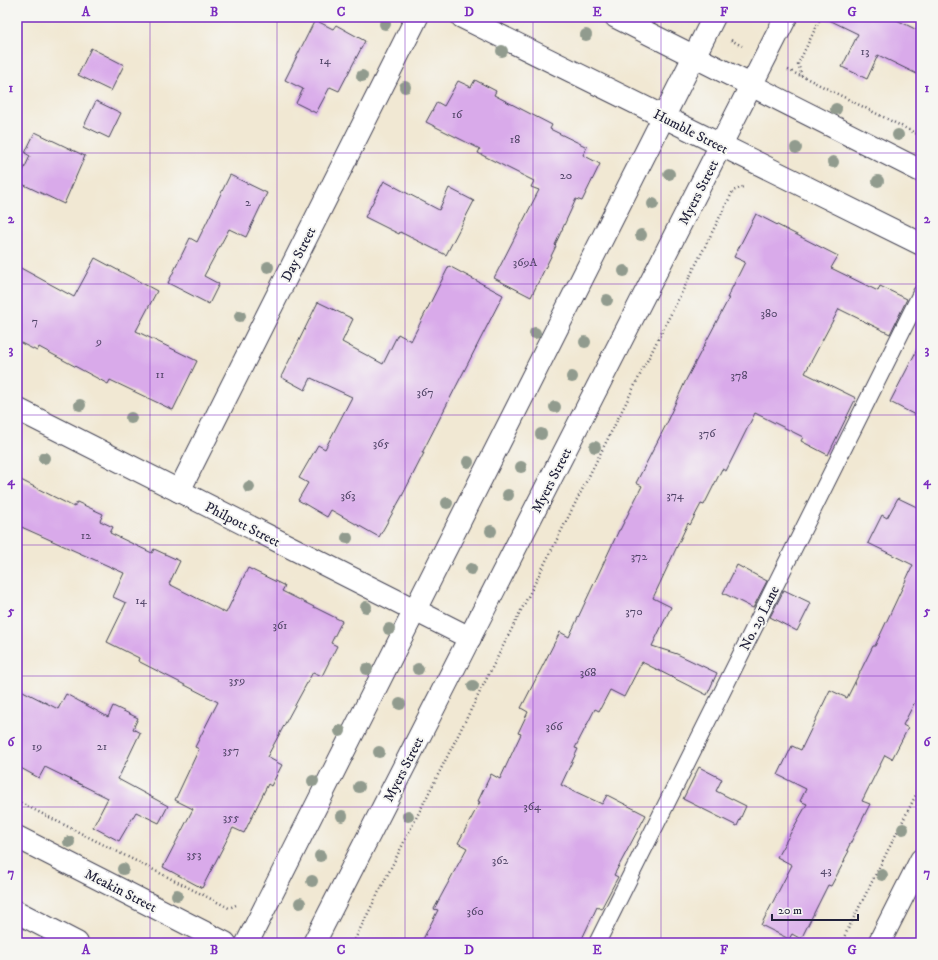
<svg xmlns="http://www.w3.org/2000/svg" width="938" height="960" font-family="'IM FELL DW Pica',serif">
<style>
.building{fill:#d9aaea}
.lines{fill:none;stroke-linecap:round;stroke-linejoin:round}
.service-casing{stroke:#414052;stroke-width:18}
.minor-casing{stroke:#414052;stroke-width:24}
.path{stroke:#414052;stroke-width:2.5;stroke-dasharray:1 3;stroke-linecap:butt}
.service{stroke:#fff;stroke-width:16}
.minor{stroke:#fff;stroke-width:22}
.tree{fill:#919b8e}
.grid{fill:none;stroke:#7b2cbf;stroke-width:1;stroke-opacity:0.55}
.labels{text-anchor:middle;stroke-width:4;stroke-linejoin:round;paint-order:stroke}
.number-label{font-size:12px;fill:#504467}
.street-label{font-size:14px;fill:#22223b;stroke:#f6f6f2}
.neatline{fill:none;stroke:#7b2cbf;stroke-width:1.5}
.grid-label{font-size:13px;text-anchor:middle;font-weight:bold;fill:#7b2cbf}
</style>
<rect width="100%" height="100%" fill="#f6f6f2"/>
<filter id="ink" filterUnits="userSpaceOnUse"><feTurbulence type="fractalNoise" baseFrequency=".025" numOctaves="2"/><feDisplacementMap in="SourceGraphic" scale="8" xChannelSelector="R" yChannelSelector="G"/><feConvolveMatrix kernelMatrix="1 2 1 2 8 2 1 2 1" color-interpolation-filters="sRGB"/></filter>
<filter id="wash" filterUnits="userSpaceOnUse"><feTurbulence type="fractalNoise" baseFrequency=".012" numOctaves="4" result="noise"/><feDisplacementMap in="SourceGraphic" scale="16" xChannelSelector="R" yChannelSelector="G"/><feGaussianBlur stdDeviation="0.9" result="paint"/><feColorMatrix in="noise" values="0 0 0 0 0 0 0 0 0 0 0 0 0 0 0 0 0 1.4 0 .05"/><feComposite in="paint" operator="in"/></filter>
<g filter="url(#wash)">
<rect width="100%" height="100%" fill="#f1e8d3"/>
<g id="blocks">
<g class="building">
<polygon points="823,17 891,17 921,32 921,76 878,55 867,79 842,67 858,34"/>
<polygon points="315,20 333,29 336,25 365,41 339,91 330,87 316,113 296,103 303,89 285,80"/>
<polygon points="91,48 124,65 111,91 78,75"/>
<polygon points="475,80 496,91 494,95 552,125 550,129 587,147 583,155 600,164 582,201 576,199 555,245 556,246 531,297 494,278 539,190 531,187 534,181 478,153 480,149 426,122 437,102 444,106 458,81 471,87"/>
<polygon points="96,101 121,113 109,138 84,126"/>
<polygon points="35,132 85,156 64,204 18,182 30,156 25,153"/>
<polygon points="230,175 267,193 246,237 229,229 204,276 219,284 209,304 168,283 190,238 197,242"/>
<polygon points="384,181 439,210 449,188 474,201 446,255 400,232 399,234 365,217"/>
<polygon points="756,214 838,256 831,268 878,291 880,286 907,299 890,334 839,309 805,373 856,398 828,455 801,441 803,437 755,413 726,471 722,469 704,505 701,504 690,525 688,523 653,598 671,607 652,646 677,654 717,673 707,695 642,662 624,697 610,690 599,711 595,709 575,748 578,749 561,785 602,804 607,795 646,815 614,875 618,877 601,909 597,907 580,943 421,943 438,910 434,909 467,848 458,843 480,802 478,801 491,774 500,779 521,734 518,733 528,712 521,708 560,632 569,637 619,530 620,530 642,486 636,483 669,419 668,419 686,380 729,298 727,298 745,262 734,257"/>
<polygon points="95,258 157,291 136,331 197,361 173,410 110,380 108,384 39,347 37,351 17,341 17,266 74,297"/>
<polygon points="449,266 503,295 422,453 424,453 401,498 379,537 331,510 327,517 298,500 308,483 299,478 318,445 325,449 352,397 311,378 305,390 281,377 318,302 353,319 342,342 383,364 398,334 411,341"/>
<polygon points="921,342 921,418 890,402"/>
<polygon points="17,478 74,507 77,502 103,514 100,521 113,527 110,533 152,553 154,549 180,561 169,584 226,613 248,568 285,586 282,591 342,621 331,643 337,646 322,676 313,672 267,757 282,765 271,786 268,784 244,833 233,828 202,888 163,867 193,809 175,800 199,749 195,747 218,702 138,661 139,658 107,642 126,603 113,597 124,573 17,525"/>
<polygon points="898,498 921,509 921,690 903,725 908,728 892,759 885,755 862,801 870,804 847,850 849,851 844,860 845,860 831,886 828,885 801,939 792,934 789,939 761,925 792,865 777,857 807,804 800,801 806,789 778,775 792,746 801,750 830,690 847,698 873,646 875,646 913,565 868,543 882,515 887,518"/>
<polygon points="737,565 767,581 753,608 723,593"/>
<polygon points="784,590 811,603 797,631 770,617"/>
<polygon points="17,688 58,709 66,694 108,717 113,706 138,718 133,729 140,733 118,779 168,806 159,823 136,812 119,841 93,827 108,798 45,767 39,778 17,766"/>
<polygon points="699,767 722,779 716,791 746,806 737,826 683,799"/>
</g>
</g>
</g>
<g filter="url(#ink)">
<use href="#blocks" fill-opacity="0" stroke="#414052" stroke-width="1"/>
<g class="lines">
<g class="service-casing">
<polyline id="service" points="597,943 921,293"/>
</g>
<g class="minor-casing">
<g id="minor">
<path d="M462 17C615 92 768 169 921 244"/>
<polyline points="616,17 921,171"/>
<polyline points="17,409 470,638"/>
<polyline points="179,491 417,17"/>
<polyline points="17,837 225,943"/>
<polyline points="17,912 77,943"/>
<polyline points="247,943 714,17"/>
<polyline points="314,943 786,17"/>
<polyline points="879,943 921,860"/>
</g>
</g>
<g class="path">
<polyline points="821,17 798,64 802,76 921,136"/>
<polyline points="731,40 742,46"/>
<polyline points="788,70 801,76"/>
<polyline points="17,801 229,908 236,905"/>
<polyline points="353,943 733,191 745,186"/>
<polyline points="841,943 921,785"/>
</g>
<use href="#service" class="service"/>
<use href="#minor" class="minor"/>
</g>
<g class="tree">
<circle cx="385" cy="24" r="6"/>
<circle cx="586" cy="35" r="6"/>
<circle cx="502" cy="51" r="6"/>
<circle cx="362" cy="76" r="6"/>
<circle cx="405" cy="87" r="6"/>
<circle cx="836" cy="109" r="6"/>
<circle cx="898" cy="135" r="6"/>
<circle cx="796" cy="148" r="6"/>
<circle cx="833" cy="162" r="6"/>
<circle cx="669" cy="174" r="6"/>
<circle cx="878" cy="181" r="6"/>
<circle cx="653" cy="204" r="6"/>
<circle cx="641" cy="235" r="6"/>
<circle cx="268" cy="267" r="6"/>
<circle cx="624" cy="271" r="6"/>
<circle cx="607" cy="300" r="6"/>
<circle cx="240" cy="316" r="6"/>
<circle cx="535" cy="333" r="6"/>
<circle cx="585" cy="342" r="6"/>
<circle cx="572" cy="377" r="6"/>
<circle cx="80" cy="405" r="6"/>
<circle cx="555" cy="407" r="6"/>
<circle cx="131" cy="418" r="6"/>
<circle cx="541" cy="434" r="6"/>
<circle cx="595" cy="447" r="6"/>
<circle cx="44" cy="458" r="6"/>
<circle cx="468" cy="462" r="6"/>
<circle cx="521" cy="467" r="6"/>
<circle cx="249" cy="487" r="6"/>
<circle cx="508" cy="495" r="6"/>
<circle cx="447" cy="503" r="6"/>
<circle cx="491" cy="531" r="6"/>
<circle cx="347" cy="538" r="6"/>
<circle cx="471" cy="569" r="6"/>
<circle cx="366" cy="607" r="6"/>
<circle cx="389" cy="629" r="6"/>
<circle cx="367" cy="669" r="6"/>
<circle cx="418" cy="669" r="6"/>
<circle cx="473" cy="686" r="6"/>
<circle cx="400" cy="704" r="6"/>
<circle cx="340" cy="731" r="6"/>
<circle cx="379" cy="752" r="6"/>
<circle cx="313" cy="781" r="6"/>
<circle cx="359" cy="787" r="6"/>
<circle cx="342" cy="816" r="6"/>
<circle cx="408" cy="816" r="6"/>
<circle cx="903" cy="829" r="6"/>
<circle cx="69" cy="842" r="6"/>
<circle cx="320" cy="856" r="6"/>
<circle cx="123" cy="869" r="6"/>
<circle cx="882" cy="875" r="6"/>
<circle cx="312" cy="881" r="6"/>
<circle cx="177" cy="895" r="6"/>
<circle cx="300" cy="903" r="6"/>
</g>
</g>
<path class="grid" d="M150 17V943M277 17V943M405 17V943M533 17V943M661 17V943M788 17V943M17 153H921M17 284H921M17 415H921M17 545H921M17 676H921M17 807H921"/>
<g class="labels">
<g class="number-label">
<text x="865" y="55">13</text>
<text x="325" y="64">14</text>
<text x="457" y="118">16</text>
<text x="515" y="143">18</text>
<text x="566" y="179">20</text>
<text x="248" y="206">2</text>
<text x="525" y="266">369A</text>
<text x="769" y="317">380</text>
<text x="35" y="325">7</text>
<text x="99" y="345">9</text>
<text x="160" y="378">11</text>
<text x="739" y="379">378</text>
<text x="425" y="396">367</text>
<text x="707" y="437">376</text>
<text x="381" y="447">365</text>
<text x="348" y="499">363</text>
<text x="675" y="499">374</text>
<text x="86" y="539">12</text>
<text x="639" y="560">372</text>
<text x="141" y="604">14</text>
<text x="634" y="615">370</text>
<text x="280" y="629">361</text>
<text x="588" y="676">368</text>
<text x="237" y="684">359</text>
<text x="554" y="730">366</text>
<text x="37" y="750">19</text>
<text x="102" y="750">21</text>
<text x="231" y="754">357</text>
<text x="532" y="810">364</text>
<text x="231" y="821">355</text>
<text x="194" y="858">353</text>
<text x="500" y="864">362</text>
<text x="826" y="874">43</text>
<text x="475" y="915">360</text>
</g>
<g class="street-label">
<text transform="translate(691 131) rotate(27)" y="5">Humble Street</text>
<text transform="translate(698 192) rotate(-63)" y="5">Myers Street</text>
<text transform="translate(298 254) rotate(-63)" y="5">Day Street</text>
<text transform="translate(551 480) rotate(-63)" y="5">Myers Street</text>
<text transform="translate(243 524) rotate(27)" y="5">Philpott Street</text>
<text transform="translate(759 618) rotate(-63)" y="5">No. 29 Lane</text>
<text transform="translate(403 769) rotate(-63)" y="5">Myers Street</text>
<text transform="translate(121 890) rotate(27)" y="5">Meakin Street</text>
</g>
</g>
<rect width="938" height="960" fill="none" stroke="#f6f6f2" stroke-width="44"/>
<path d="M772 914v6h86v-6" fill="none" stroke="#22223b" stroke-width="2"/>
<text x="778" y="914" font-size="12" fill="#22223b" stroke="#f6f6f2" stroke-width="3" paint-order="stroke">20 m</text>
<rect x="22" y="22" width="894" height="916" class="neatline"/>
<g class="grid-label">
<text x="86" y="16">A</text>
<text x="214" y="16">B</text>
<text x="341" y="16">C</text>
<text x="469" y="16">D</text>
<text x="597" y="16">E</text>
<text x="724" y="16">F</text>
<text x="852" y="16">G</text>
<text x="11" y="92">1</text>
<text x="927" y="92">1</text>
<text x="11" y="223">2</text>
<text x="927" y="223">2</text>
<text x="11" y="354">3</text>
<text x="927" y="354">3</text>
<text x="11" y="485">4</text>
<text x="927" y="485">4</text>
<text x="11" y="615">5</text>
<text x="927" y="615">5</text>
<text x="11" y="746">6</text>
<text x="927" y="746">6</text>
<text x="11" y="877">7</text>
<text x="927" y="877">7</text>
<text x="86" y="954">A</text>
<text x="214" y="954">B</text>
<text x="341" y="954">C</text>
<text x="469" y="954">D</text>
<text x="597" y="954">E</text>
<text x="724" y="954">F</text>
<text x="852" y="954">G</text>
</g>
</svg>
